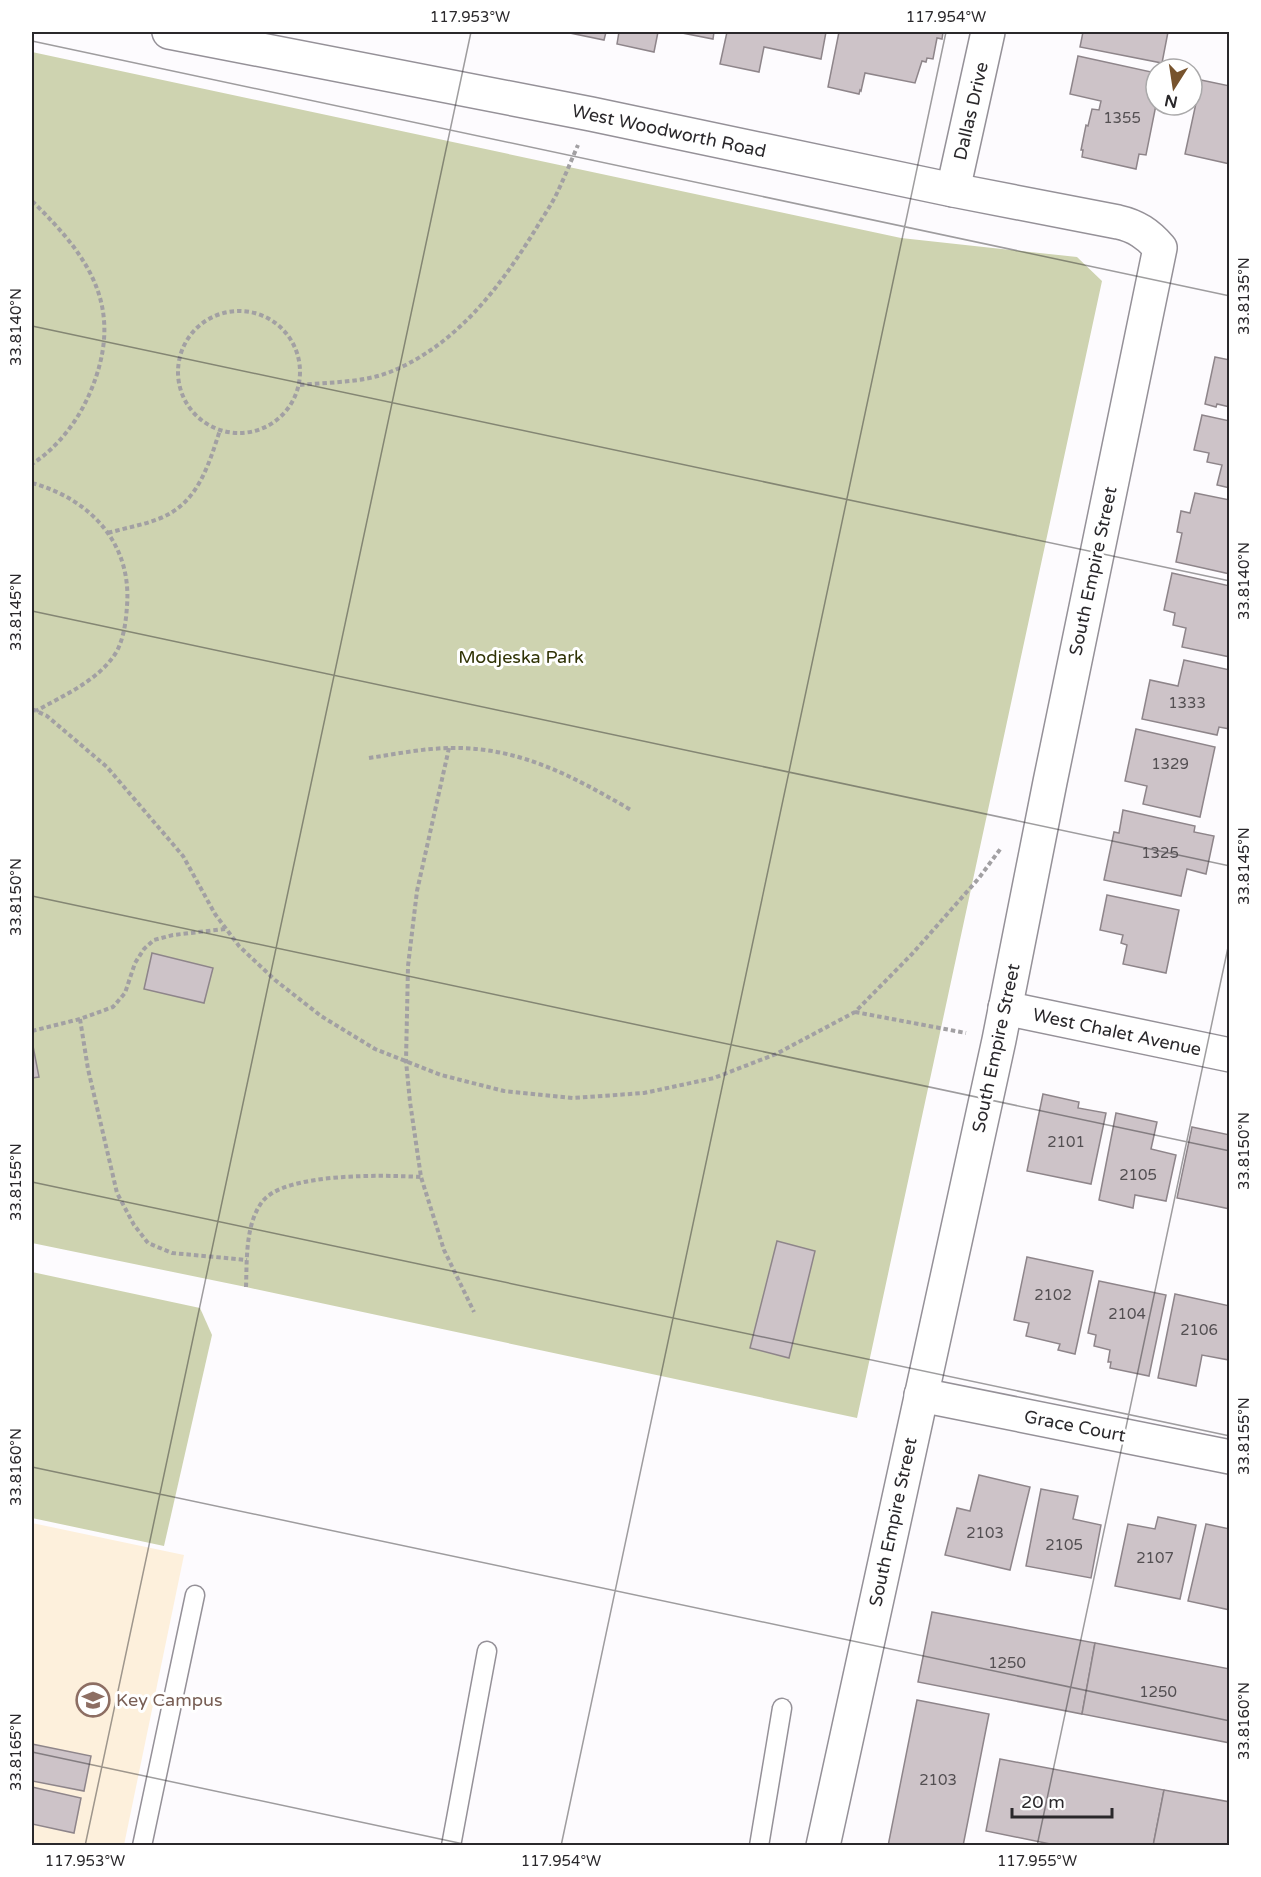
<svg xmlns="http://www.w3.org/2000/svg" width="1261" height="1877" font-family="'Varela Round',sans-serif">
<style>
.education{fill:#fdf0dc}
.green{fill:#ced3b0}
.building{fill:#cdc3c8;stroke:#8e858a;stroke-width:1.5}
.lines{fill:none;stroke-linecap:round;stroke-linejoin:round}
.lane-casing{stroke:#959198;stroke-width:21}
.street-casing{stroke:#959198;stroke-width:36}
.path{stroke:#a2a0a3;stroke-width:4;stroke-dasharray:4.5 3;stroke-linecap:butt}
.lane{stroke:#fff;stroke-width:18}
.street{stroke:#fff;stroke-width:33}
.ticks{fill:none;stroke:#2a282b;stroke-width:1.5;stroke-opacity:0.45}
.labels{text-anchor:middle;stroke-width:6;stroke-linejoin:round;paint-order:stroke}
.number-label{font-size:15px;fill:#534f52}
.street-label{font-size:18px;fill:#2a282b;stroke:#fff}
.park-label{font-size:18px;fill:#303305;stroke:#fff}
.education-label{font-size:18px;fill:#785e54;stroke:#fff;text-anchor:start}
.neatline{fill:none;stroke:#2a282b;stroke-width:2}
.ticks-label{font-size:15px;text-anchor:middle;fill:#2a282b}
</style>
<rect width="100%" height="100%" fill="#fdfbfe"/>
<polygon class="education" points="32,1523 184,1555 124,1845 32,1845"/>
<g class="green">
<polygon points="32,52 901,238 1077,257 1102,281 857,1418 246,1287 32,1243"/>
<polygon points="32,1272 200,1308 212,1335 164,1546 32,1518"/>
</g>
<g class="building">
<polygon points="565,32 606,32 604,40"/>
<polygon points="619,32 658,32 654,52 617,44"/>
<polygon points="677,32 714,32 713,39"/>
<polygon points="727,32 826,32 821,59 764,47 759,72 720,64"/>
<polygon points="839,32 943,32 942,39 937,38 933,59 927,58 926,62 922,61 915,83 865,73 861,91 860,90 859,94 828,87"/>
<polygon points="1083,32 1168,32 1162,63 1080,47"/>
<polygon points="1078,56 1156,73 1156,88 1153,104 1156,105 1146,155 1139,154 1136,169 1082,157 1083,150 1081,150 1086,125 1088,126 1092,109 1099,110 1101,101 1070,94"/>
<polygon points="1201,80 1230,86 1230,164 1185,154"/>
<polygon points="1215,357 1230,360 1230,407 1217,404 1216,407 1205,404"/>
<polygon points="1202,415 1230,421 1230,488 1217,485 1222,465 1207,462 1209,453 1194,450"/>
<polygon points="1195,493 1230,500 1230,574 1176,562 1182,533 1177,532 1181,511 1190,513"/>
<polygon points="1172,573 1230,586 1230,657 1182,647 1186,628 1173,625 1175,613 1164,610"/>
<polygon points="1184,660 1230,670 1230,729 1219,727 1217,735 1142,719 1150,680 1178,686"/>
<polygon points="1136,729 1215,747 1200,817 1143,804 1147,786 1125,781"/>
<polygon points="1123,810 1195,826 1194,832 1214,836 1206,874 1187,869 1181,896 1104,880 1114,832 1119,833"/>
<polygon points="1107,895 1179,910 1166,973 1123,964 1127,945 1121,943 1123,935 1100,930"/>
<polygon points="152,953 213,968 204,1003 144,989"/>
<polygon points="32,1041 39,1077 32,1078"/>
<polygon points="1043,1094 1079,1102 1078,1108 1106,1113 1091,1184 1027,1171"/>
<polygon points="1116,1113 1157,1122 1151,1149 1176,1155 1166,1201 1135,1195 1133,1208 1099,1200"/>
<polygon points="1192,1127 1230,1135 1230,1209 1177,1198"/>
<polygon points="777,1241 815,1251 789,1358 750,1348"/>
<polygon points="1027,1257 1093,1271 1075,1354 1058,1350 1060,1344 1026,1336 1029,1323 1014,1320"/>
<polygon points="1099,1281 1166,1295 1149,1376 1110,1368 1111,1362 1108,1362 1110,1350 1094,1346 1096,1335 1088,1333"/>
<polygon points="1175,1294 1230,1306 1229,1360 1202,1355 1196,1386 1158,1378"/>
<polygon points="979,1475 1030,1487 1010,1570 945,1555 957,1508 970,1511"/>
<polygon points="1041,1489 1078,1496 1073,1519 1101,1525 1091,1578 1026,1566"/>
<polygon points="1158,1517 1196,1525 1180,1599 1115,1586 1128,1524 1155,1529"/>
<polygon points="1206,1524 1230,1529 1230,1610 1188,1601"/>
<polygon points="932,1612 1095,1643 1082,1714 918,1682"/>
<polygon points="1095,1643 1230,1669 1230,1743 1082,1714"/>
<polygon points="917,1700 989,1714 963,1846 888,1846"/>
<polygon points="32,1744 91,1756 84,1791 32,1781"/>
<polygon points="1000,1759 1164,1790 1153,1846 1060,1846 986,1831"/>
<polygon points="32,1787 81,1798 74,1833 32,1824"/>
<polygon points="1164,1790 1230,1802 1230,1846 1153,1846"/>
</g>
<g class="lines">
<g class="lane-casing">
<g id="lane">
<polyline points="142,1846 195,1595"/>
<polyline points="451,1846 487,1651"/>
<polyline points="759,1846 782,1708"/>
</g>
</g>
<g class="street-casing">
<g id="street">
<path d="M169 32 591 114 953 190 1118 222C1136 226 1148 234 1160 248L1050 782 999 1040 823 1846"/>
<polyline points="953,190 988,32"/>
<polyline points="1005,1008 1230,1055"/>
<polyline points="921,1395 1230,1457"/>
</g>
</g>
<g class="path">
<path d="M32 201C92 259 126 311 89 395 77 422 57 448 32 464"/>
<circle cx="239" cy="372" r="61"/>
<path d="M300 385C329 382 362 383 390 372 457 345 501 286 537 227 544 215 552 204 558 191 565 176 571 161 578 145"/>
<path d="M32 483C90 499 132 543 127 606 126 621 124 637 117 651 100 680 64 695 36 711"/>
<path d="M108 533C125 528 143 525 158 519 197 505 208 467 220 430"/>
<polyline points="32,709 47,716 107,767 183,856 215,914 239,946 275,980 321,1016 375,1049 441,1075 504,1091 573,1098 644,1093 714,1078 776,1054 855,1012 912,954 979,878 1001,848"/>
<polyline points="449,748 417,891 408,966 406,1061 410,1102 421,1177 444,1250 474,1312"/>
<path d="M369 758C396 754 425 748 452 748 520 747 574 777 631 810"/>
<polyline points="855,1012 966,1033"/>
<polyline points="80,1019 88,1069 117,1193 134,1225 148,1243 172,1253 247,1260"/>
<polyline points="32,1031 80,1019 113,1007 125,993 135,963 144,949 154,940 173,935 225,929"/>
<path d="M246 1287C247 1261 245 1225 262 1202 284 1172 386 1175 421 1177"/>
</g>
<use href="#lane" class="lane"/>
<use href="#street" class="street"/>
</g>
<path class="ticks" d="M32 41 1230 296M32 326 1230 581M32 611 1230 866M32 896 1230 1151M32 1182 1230 1436M32 1467 1230 1721M32 1752 473 1846M85 1846 471 32M561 1846 946 32M1037 1846 1230 938"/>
<defs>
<g id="school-ring" transform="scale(1.725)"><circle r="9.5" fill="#fff" stroke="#8d6e63" stroke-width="1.5"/><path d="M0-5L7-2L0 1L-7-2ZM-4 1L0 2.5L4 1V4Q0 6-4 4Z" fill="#8d6e63"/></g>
</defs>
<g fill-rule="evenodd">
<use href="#school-ring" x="93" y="1700"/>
</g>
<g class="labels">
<g class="number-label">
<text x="1122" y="123">1355</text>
<text x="1187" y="708">1333</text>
<text x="1170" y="769">1329</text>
<text x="1160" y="858">1325</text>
<text x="1066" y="1147">2101</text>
<text x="1138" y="1180">2105</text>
<text x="1053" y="1300">2102</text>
<text x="1127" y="1319">2104</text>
<text x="1199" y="1335">2106</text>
<text x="985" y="1538">2103</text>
<text x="1064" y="1550">2105</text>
<text x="1155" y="1563">2107</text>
<text x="1007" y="1668">1250</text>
<text x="1158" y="1697">1250</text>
<text x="938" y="1785">2103</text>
</g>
<g class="street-label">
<text transform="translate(971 111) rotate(-77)" y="6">Dallas Drive</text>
<text transform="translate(669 131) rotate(12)" y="6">West Woodworth Road</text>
<text transform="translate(1093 571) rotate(-78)" y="6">South Empire Street</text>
<text transform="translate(1117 1032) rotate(12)" y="6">West Chalet Avenue</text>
<text transform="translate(996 1048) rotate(-78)" y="6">South Empire Street</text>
<text transform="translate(1075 1426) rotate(11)" y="6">Grace Court</text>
<text transform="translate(893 1522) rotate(-78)" y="6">South Empire Street</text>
</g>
<g class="park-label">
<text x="521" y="663">Modjeska Park</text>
</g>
<g class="education-label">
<text x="116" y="1706">Key Campus</text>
</g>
</g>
<rect width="1261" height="1877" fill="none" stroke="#ffffff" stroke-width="66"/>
<g transform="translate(1174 87) rotate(192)"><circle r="28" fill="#ffffff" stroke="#aaa9aa" stroke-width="1.5"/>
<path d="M0-4.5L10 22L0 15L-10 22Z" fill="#77532d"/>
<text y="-9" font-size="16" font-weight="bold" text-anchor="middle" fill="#2a282b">N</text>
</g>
<path d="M1012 1808v9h100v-9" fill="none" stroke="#2a282b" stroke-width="3"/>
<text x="1021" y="1808" font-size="18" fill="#2a282b" stroke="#ffffff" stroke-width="4.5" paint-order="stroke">20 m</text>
<rect x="33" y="33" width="1195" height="1811" class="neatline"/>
<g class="ticks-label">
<text x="470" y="22">117.953°W</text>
<text x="946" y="22">117.954°W</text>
<text transform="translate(1244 296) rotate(-90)" y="5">33.8135°N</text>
<text transform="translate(16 327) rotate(-90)" y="5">33.8140°N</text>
<text transform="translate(1244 581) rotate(-90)" y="5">33.8140°N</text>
<text transform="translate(16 612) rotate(-90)" y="5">33.8145°N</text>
<text transform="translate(1244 866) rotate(-90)" y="5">33.8145°N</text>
<text transform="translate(16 897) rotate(-90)" y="5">33.8150°N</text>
<text transform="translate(1244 1151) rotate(-90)" y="5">33.8150°N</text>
<text transform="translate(16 1182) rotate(-90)" y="5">33.8155°N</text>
<text transform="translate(1244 1436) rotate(-90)" y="5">33.8155°N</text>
<text transform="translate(16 1467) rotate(-90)" y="5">33.8160°N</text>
<text transform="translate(1244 1721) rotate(-90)" y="5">33.8160°N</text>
<text transform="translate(16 1752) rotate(-90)" y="5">33.8165°N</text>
<text x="85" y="1866">117.953°W</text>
<text x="561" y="1866">117.954°W</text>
<text x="1037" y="1866">117.955°W</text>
</g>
</svg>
